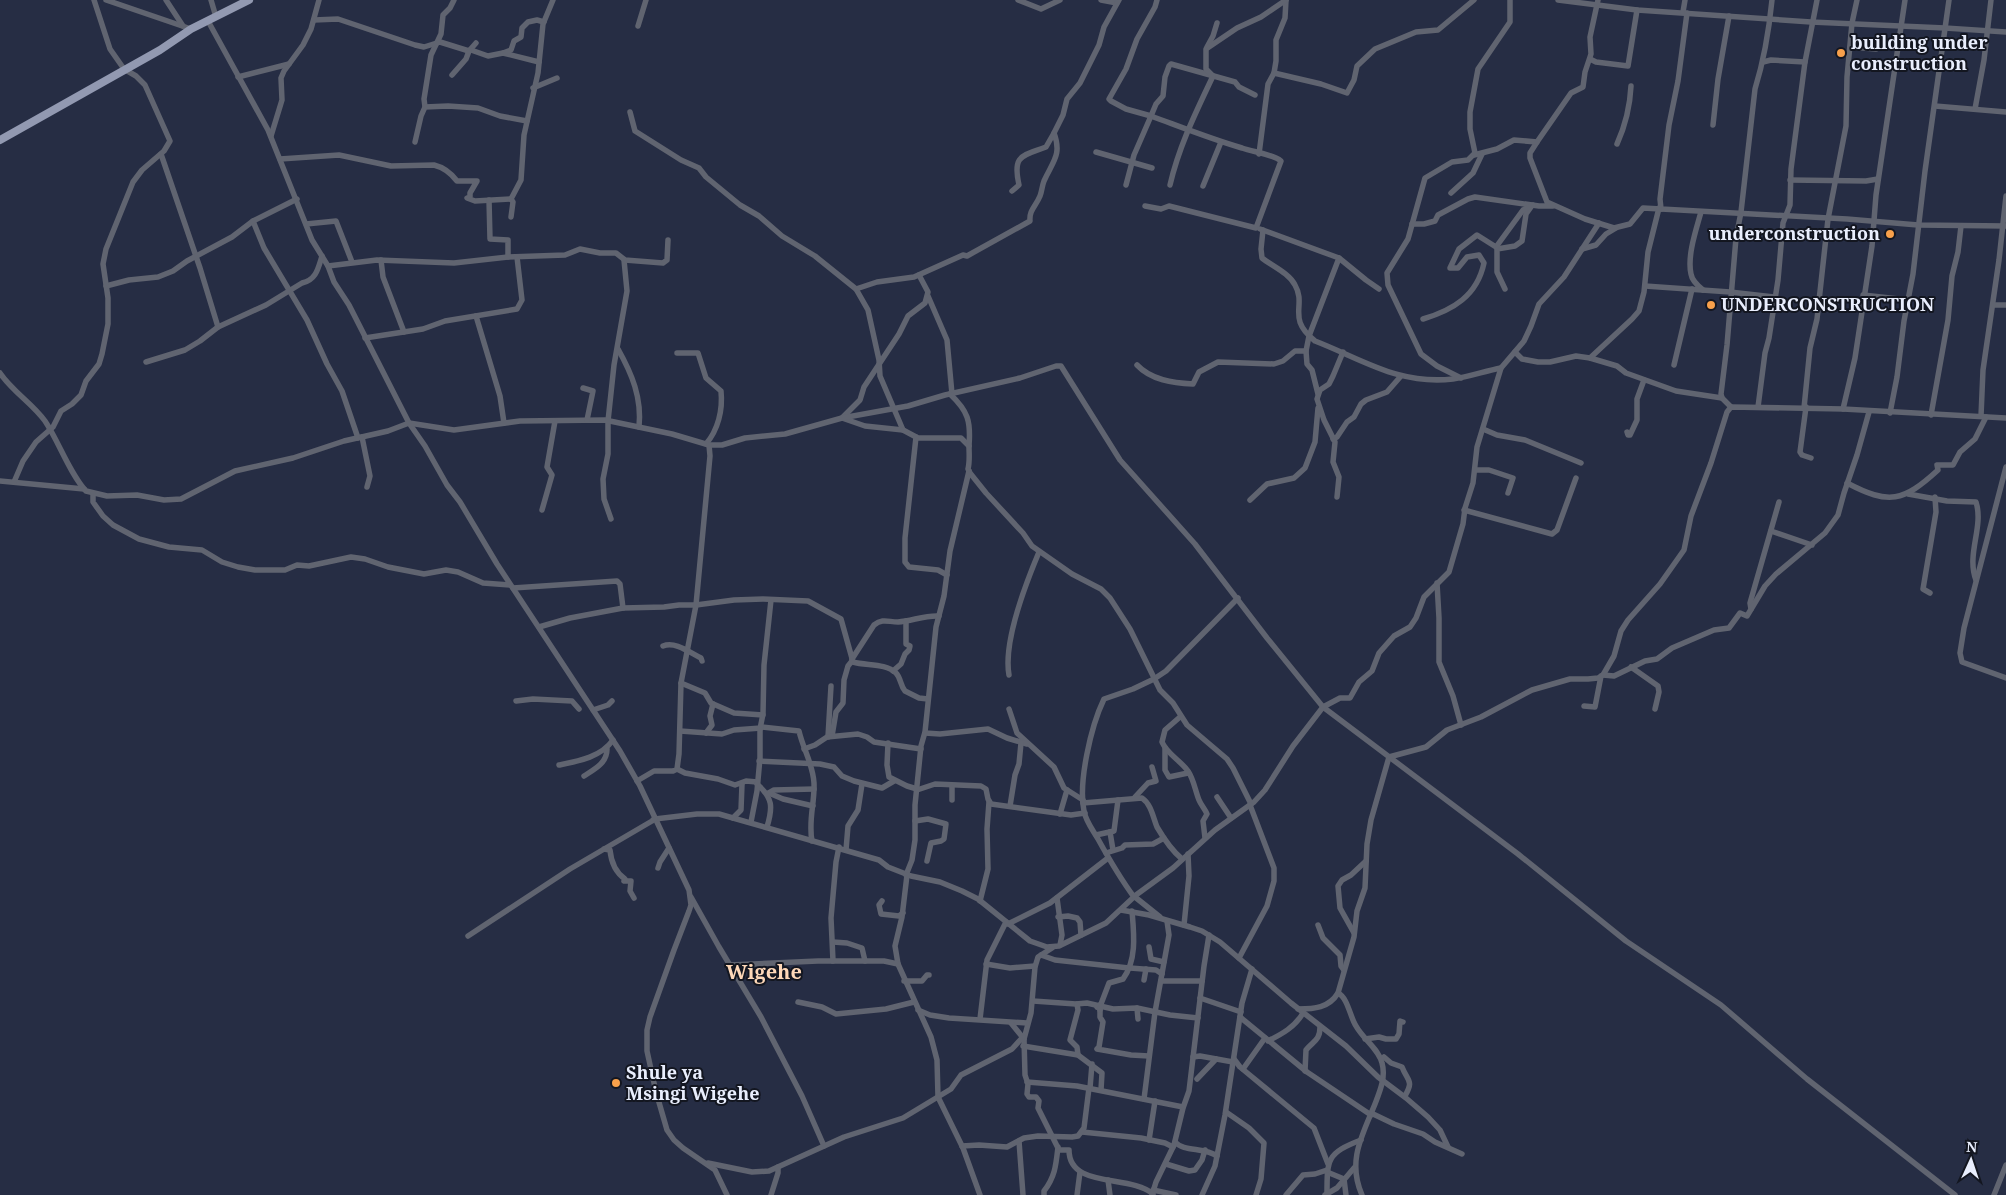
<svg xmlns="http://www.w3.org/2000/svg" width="2006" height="1195" font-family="'Noto Serif',serif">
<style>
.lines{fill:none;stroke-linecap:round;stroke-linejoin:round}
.minor{stroke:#606470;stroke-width:5.5}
.major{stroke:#9299b1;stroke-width:8}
.minor-bridge{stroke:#606470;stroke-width:5.5}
.poi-dot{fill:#f8a04b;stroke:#131620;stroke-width:2}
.labels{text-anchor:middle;stroke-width:4;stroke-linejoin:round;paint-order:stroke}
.poi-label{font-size:18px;font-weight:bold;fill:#e9eefd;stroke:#131620;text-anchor:start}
.quarter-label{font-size:20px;font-weight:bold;fill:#fed8b8;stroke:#131620}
</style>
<rect width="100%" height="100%" fill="#262d44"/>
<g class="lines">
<g class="minor">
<polyline points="106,0 191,29"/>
<polyline points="166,0 183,26"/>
<polyline points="211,0 216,17"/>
<polyline points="1018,0 1041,9 1060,0"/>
<polyline points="1101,0 1117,3"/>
<polyline points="1157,0 1155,7 1137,39 1126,69 1109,99 1111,101 1126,109 1151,116 1156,104 1163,96 1165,77 1169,66 1171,64 1235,82 1239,87 1255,95"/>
<polyline points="1558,0 1637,10 1811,22 1945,28 2006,32"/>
<polyline points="1598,0 1590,37 1591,54 1585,72 1583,87 1571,93 1537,142 1530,153 1530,158 1547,202 1585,219 1614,228 1630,224 1643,208 1661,209"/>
<polyline points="1683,12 1685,0"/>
<polyline points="1687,13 1678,81 1669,125 1660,199 1661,209 1847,219 1918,225 2006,226"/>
<polyline points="314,20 338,19 415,45 424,47 440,42 469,51 476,43"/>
<polyline points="208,21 268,130 312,240 328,266 334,282 349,305 409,423 425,446 447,485 460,502 497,564 620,751 640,786 689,890 691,905 689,911 674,950 650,1017 647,1030 647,1051 656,1092 667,1130 674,1140 683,1148 715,1170 727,1195"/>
<polyline points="638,26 646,0"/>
<polyline points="1207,47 1213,36 1217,23"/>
<polyline points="1850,47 1876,49"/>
<polyline points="471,50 488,56 503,53 539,62"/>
<polyline points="503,53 511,50 514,41 521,37 522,28 528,22 537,20 544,22"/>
<polyline points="1590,59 1596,62 1628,66 1637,10"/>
<polyline points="1763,62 1771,60 1805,62"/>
<polyline points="1274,73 1321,84 1347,93 1354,80 1357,66 1375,49 1416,32 1438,30 1474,0"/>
<polyline points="452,75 466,59 469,51"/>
<polyline points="238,77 289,64"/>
<polyline points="533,88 557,78"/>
<polyline points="1935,106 2006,112"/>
<polyline points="425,107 424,99 431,55 441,34 443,15 450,8 454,0"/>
<polyline points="1975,109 1984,60 1991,0"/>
<polyline points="630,112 635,131 681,160 699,168 706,177 740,205 759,216 782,236 815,256 856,289 868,310 879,360 880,376 903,430"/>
<polyline points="1713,125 1718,79 1729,16"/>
<polyline points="271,136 282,100 281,78 284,71 303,45 311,29 319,0"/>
<polyline points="415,142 421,116 425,107 448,106 478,108 500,116 527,121"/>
<path d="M1617 144C1626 124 1630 107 1631 86"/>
<polyline points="1096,152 1152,168"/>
<polyline points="161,154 200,268 218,327"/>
<polyline points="1259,154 1268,84 1274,73 1276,61 1276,40 1285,18 1286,0"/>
<polyline points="1474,155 1497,149 1514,140 1537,142"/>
<path d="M280 159 339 155 391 166 434 165C442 167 451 173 457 181H477L470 193V197L467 198 475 201 511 199"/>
<polyline points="1790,180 1866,181 1878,179"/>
<path d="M1126 185 1134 155 1151 116C1181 127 1211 139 1242 148 1253 152 1273 154 1281 161L1256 228 1169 206 1161 209 1145 206"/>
<path d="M1170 185C1179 146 1196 112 1213 76L1206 69V49L1237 28 1261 17 1286 0"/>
<polyline points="1203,186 1221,142"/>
<path d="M1012 191 1019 185C1012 154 1023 156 1046 147L1054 133"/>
<polyline points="1451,193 1473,173 1482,154"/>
<polyline points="489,200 490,239 508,240 508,257"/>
<path d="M1701 212C1696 230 1687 256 1691 274 1692 281 1698 286 1703 290"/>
<polyline points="511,217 513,202 511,199 521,180 524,135 538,73 543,24 553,0"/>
<polyline points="253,221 264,248 307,320 327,364 342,391 358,438"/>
<polyline points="306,224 336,221 352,262"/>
<polyline points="1412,224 1424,224 1435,221 1438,215 1468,199 1475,197 1539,206 1553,206"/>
<polyline points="1260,229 1339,258 1309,336 1306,351 1307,364 1312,370 1318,394"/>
<path d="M1263 230 1261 249 1262 258C1272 266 1289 273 1295 285 1307 306 1286 318 1315 341 1364 360 1398 385 1453 379 1469 377 1485 371 1501 368"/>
<polyline points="1582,249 1596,245 1606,234 1616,228"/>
<polyline points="1339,258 1366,280 1379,289"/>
<polyline points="381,260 383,277 404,332"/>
<polyline points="328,266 377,260 454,263 508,257 565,255 580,249 600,253 616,253 625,260 663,263 667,260 668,240"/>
<polyline points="919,275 928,292 925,303 908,316 899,334 864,387 860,400 842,418 865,426 903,430 918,438 961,438 969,446"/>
<polyline points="106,286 129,280 158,277 173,271 187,261 232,237 253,221 297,199"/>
<polyline points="1645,286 1730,292 1774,297"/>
<path d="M856 289 877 282 914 277 963 255 967 256 1030 221C1029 210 1036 206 1040 196 1042 191 1042 186 1044 181 1053 161 1062 155 1054 133L1063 115 1067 99 1080 83 1099 45 1104 27 1119 0"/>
<polyline points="1505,289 1497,272 1497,249 1515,246 1522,241 1526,214 1531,207"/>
<polyline points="1863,295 1908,300"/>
<polyline points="928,296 947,340 952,394"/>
<polyline points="1993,305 2006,305"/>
<polyline points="476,316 500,396 504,423"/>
<path d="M1423 319C1453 310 1477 296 1484 263L1479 255 1467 257 1458 268H1450L1459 249 1477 235 1496 247 1523 210 1533 205"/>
<polyline points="365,338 423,329 445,321 517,309 522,300 517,257"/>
<path d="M618 349C632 374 642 398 639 427"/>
<polyline points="1515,352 1522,359 1538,362 1550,362 1576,356 1590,358 1617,366 1626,373 1676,391 1722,398"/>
<path d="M677 353H698L706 378 721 391C723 410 718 430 706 444"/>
<polyline points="1590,358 1632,319 1639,311 1644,292 1648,252 1659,208"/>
<path d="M146 362 185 350 200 341 218 327 266 305 302 283C316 280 318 269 322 256"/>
<path d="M1137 365C1151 380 1173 383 1193 384L1199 372 1218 362 1274 364 1283 361 1295 351H1306"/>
<polyline points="1674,365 1692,289"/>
<path d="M0 373C13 392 32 403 45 421 59 442 70 474 86 491L107 496 137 495 164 500 181 499 235 471 293 458 344 441 388 431 409 423 454 430 520 421 605 420 672 434 709 445H722L745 438 785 434 842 418 908 406 945 395 1020 378 1056 366H1061L1120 460 1195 544 1267 638 1323 707 1518 854 1626 941 1721 1005 1807 1079 1955 1195"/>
<polyline points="1461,378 1437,366 1421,354 1388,285 1387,273 1408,239 1425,178 1452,162 1468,160 1475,153 1470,129 1470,112 1478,69 1510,22 1510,0"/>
<polyline points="583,388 593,391 587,420"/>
<path d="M950 394C968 411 971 421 969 446 969 454 970 461 968 469L970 473 986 493 1023 533 1032 546 1072 574 1101 589 1110 598 1130 629 1160 690 1173 703 1187 725 1227 759 1233 768 1251 804"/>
<path d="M1731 407 1722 398 1721 394 1727 345 1736 238 1741 212 1755 89C1764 60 1769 30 1772 0"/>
<polyline points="1758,407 1765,353 1769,338 1778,280 1783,223 1790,205 1791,169 1805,62 1817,0"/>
<polyline points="1806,407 1800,452 1802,455 1811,458"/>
<polyline points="1804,408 1810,348 1817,319 1828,219 1846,126 1847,77 1852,23 1857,0"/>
<polyline points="1843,409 1855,358 1872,246 1876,195 1905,0"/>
<polyline points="1890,413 1897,377 1904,321 1913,274 1925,171 1949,0"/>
<polyline points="1931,415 1948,320 1952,276 1958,252 1961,226"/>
<polyline points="1981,416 1983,370 1999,260 2006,196"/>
<polyline points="1483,429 1497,435 1525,440 1581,463"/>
<polyline points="1627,432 1628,435 1630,435 1637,420 1637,399 1644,380"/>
<polyline points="362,437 370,476 367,487"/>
<polyline points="916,437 905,538 905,562 909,567 938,570 947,575"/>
<polyline points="1333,439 1337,437 1347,422 1354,417 1361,404 1366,400 1387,392 1401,376"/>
<polyline points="2006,467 1964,628 1960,653 1962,662 2006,678"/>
<polyline points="1475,470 1489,470 1513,478 1508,493"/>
<polyline points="0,481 84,489"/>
<polyline points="14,482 23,461 36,442 53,427 61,411 72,404 81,395 86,381 99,364 102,354 108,324 108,298 103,264 106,249 133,182 142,170 164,151 170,141 145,85 136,76 124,69 110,49 94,0"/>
<path d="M1847 483C1889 505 1903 502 1938 470L1937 465H1953L1960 452 1975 439 1986 417"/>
<polyline points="93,494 93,502 103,516 113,525 139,539 169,547 202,550 222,562 238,567 255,570 285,570 297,565 309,566 351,557 365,559 388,567 424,574 446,570 458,572 483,583 510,585"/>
<path d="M1908 494 1947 501 1976 502C1984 527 1966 554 1976 580"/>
<polyline points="1337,497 1339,477 1333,462 1335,442 1324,420 1317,399 1320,390 1329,384 1333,376 1343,352"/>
<polyline points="1250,500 1267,484 1294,478 1305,468 1315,442 1318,408"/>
<polyline points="542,510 552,475 547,467 555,421"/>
<polyline points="1464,510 1552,534 1557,530 1576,478"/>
<polyline points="611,519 604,499 603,479 608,454 608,421 614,365 627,291 624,260"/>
<polyline points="1771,531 1812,545"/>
<polyline points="1437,583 1439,618 1439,662 1453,696 1461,725"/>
<polyline points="513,588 617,581 620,584 623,608"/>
<polyline points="1930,593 1923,589 1936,512 1935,497"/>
<polyline points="1751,609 1750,603 1779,502"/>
<path d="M539 627 570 618 623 608 664 607 679 605H696L734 600 763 599 808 601 841 619 853 662C867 666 885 663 896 673 901 678 900 685 905 691L919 698 928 699"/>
<path d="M663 646C675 641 689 652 701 658L702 661"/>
<path d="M852 659 874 625C883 618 888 622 898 622 912 621 925 615 939 616"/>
<polyline points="1631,667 1658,686 1659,692 1655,709"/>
<polyline points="893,671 901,664 905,654 909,650 910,646 906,644 906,621"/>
<path d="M1009 675C1003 642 1026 583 1039 552"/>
<polyline points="1603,675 1614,676 1645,661 1657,659 1672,648 1714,630 1729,628 1740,613 1747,616 1765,586 1776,574 1825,533 1838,515 1844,493 1857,455 1869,412"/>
<polyline points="681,683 705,693 711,703 734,713 763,715"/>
<polyline points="516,701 533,699 572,701 579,709"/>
<polyline points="1584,706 1595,707 1601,676"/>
<polyline points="1009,709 1017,733 1054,767 1064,788 1083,800"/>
<polyline points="593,710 608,705 612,701"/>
<path d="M1180 717 1165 730 1162 742C1167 754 1180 760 1188 771 1194 780 1195 790 1199 800 1201 805 1205 809 1207 814L1203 821 1205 838"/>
<path d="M761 727 799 731C803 749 813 764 814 783 815 802 808 821 812 841"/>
<polyline points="680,731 722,734 734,730 761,728"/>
<polyline points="706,733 712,725 710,716 713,704"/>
<polyline points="925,733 940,734 988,729 1007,738 1027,744"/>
<polyline points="832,736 836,712 843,703 844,680 848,666 852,661"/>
<polyline points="828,737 831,686"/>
<polyline points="888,743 887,765 889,777 907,786 917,789"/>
<polyline points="1165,748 1165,770 1169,777 1188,773"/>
<polyline points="804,749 815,745 827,737 858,734 867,737 874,742 921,749"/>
<polyline points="759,761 820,764 834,767 842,776 854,781 882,788 894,781"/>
<path d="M559 765C579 761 601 757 613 740"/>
<polyline points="677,769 685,773 718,779 735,785 746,781 757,782"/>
<path d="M584 776C595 769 607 763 607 749"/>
<polyline points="637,781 654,771 673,771 677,769 679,754 681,683 696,605 710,456 709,445"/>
<path d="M757 784C773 798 773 807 767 827"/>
<polyline points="917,790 935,784 981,786 986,789 988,799 991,804 1071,815 1085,813"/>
<polyline points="769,793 783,799 813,806"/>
<polyline points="767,794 774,790 814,789"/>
<polyline points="1135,797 1148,783 1156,781 1152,767"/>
<polyline points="1217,797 1231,818"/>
<polyline points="952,800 952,786"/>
<path d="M1083 803 1142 798C1151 804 1153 817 1157 827 1164 839 1171 850 1182 859"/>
<polyline points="1010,806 1015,775 1019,764 1021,743"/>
<polyline points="1060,814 1067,790"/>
<polyline points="733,818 741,810 742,784"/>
<polyline points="655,819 697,814 719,814 879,860 888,867 911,876 940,882 962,891 978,899 1030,941 1047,947 1059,946 1106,923 1136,895 1173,868 1215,830 1254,802 1265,790 1293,746 1323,707 1340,698 1350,698 1359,682 1372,671 1379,653 1394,636 1410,627 1416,618 1424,597 1449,572 1463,524 1465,508 1473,483 1477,447 1501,368 1524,341 1531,326 1539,304 1564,277 1599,223"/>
<polyline points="915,821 928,819 946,824 944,839 941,841 931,843 927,861"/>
<polyline points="751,822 757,791 760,758 760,729 763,714 764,665 771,600"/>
<polyline points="1110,832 1113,850"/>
<polyline points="1096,835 1114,831 1118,800"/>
<path d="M604 849 610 850C611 861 615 872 625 879L624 881H631L630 891 634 898"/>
<polyline points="846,850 848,826 858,810 862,784"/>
<polyline points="1106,853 1122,848 1125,845 1153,844 1164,838"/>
<polyline points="658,868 660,862 669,848"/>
<polyline points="906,875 912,860 915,840 915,805 921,746 925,732 936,627 944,596 950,551 969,471"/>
<polyline points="907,875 902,917 895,946 898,964 931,1037 937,1060 938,1097 963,1148 980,1195"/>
<polyline points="691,897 719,947 761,1017 802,1096 824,1146"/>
<path d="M1134 897C1120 878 1109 859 1098 839 1093 830 1086 822 1084 811 1078 782 1091 726 1104 699L1133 689 1154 679 1166 671 1238 598"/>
<polyline points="1135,897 1160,917"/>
<polyline points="1057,898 1062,935 1060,945"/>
<polyline points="882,901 879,905 881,914 899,916 903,913"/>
<polyline points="980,901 988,869 987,829 989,802"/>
<polyline points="1121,910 1149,915 1190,927 1202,931 1220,942 1291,1003 1346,1046 1378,1077 1406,1098 1428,1117 1440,1130 1448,1147"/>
<polyline points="1058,917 1068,916 1077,918 1080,922 1081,935"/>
<polyline points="1008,924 1050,903 1108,858"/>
<polyline points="1184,925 1189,876 1188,854"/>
<polyline points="1318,925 1323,938 1340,955 1341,966 1344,970"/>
<polyline points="1354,933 1340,908 1338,886 1342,880 1351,875 1366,861"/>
<polyline points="468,936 570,869 652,821 655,818"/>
<polyline points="833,942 847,943 862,948 865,961"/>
<polyline points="1149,947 1151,959 1164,962"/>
<path d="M1052 948 1038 957 1035 967 1031 1013 1024 1039 1025 1075 1028 1084 1027 1094 1029 1097H1036L1039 1101 1038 1108 1059 1150H1069C1069 1189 1130 1174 1153 1194"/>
<polyline points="1041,955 1055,960 1129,968"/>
<polyline points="1239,958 1267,906 1274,881 1274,868 1250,805"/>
<polyline points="833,961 831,918 836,862 839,847"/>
<polyline points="986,964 1010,968 1035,966"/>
<polyline points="730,965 818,961 884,961 898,964"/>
<polyline points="1130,968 1156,970 1162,974"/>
<polyline points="1144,980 1146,969"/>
<polyline points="904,981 922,981 927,975 929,975"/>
<polyline points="1161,981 1202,981"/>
<path d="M1338 993C1348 998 1350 1017 1356 1026 1363 1039 1379 1049 1382 1063 1386 1077 1380 1091 1375 1104 1362 1136 1347 1161 1362 1195"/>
<polyline points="1200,998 1241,1012"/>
<polyline points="1033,1001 1076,1004 1087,1003 1113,1009 1137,1008 1170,1015 1198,1018"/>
<polyline points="798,1002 822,1007 836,1014 886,1009 914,1002"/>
<polyline points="1077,1004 1078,1010 1070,1040 1077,1047 1078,1055"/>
<path d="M1097 1007 1101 1004 1109 983 1123 979C1137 960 1134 934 1132 911"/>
<polyline points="1137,1008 1138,1019"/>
<path d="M1298 1009C1314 1009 1329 1008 1338 993L1354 937 1357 911 1365 888 1367 844 1371 820 1389 757 1426 747 1447 730 1481 717 1532 690 1570 679H1588L1598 678 1603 675 1614 656 1621 631 1628 620 1660 584 1684 550 1691 516 1711 463 1727 412 1731 407 1843 409 2006 418"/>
<polyline points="918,1010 930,1015 949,1018 1027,1023"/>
<polyline points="1100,1010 1100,1017 1103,1022 1099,1047 1097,1049 1131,1055 1149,1056"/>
<polyline points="1240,1017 1307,1072 1371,1115"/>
<polyline points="980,1019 987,960 1006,922"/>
<polyline points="1011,1023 1024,1039"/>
<polyline points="1365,1039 1379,1037 1386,1039 1396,1039 1399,1034 1400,1021 1403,1022"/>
<path d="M1268 1041C1282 1034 1295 1027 1303 1013"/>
<polyline points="1023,1046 1078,1055 1102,1073 1101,1090"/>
<polyline points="1193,1057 1200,1056 1233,1062"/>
<path d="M1384 1057 1391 1063 1402 1067C1408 1082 1414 1080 1405 1096"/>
<polyline points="1234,1059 1240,1067 1314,1128 1328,1164"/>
<polyline points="1243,1069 1265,1038"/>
<path d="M1305 1071 1306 1050C1313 1041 1320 1041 1320 1027"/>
<polyline points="1197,1079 1216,1059"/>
<polyline points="1027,1082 1077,1086 1183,1107"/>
<polyline points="1090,1088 1092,1064"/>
<polyline points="1144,1099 1155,1012 1169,935 1167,921"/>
<polyline points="1226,1112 1249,1128 1264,1143 1261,1179 1256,1195"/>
<polyline points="1371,1113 1394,1124 1423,1134 1435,1142 1462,1154"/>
<polyline points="1082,1132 1141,1138 1165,1143 1173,1147"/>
<polyline points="1149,1140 1155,1101"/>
<polyline points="1019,1141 1023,1195"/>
<path d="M1175 1142C1184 1152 1204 1147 1217 1156"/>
<polyline points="962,1146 979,1145 1007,1147 1024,1138 1038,1136 1072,1137 1078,1136 1084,1128 1089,1088"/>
<polyline points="708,1163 752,1172 769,1171 844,1137 903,1118 951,1089 961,1075 1012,1049 1022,1038"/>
<polyline points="1166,1164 1189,1171 1195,1170 1202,1160 1205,1150"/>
<polyline points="1327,1172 1344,1179 1346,1195"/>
<polyline points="1108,1180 1110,1195"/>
<polyline points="1153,1190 1176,1195"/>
<path d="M1327 1194C1327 1159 1327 1153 1361 1140"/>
<polyline points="771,1195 778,1173 778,1167"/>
<path d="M1044 1195V1191C1055 1177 1056 1165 1058 1147"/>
<polyline points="1077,1195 1080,1172"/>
<polyline points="1152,1195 1156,1182 1174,1145 1183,1108 1189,1091 1204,966 1209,935"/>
<polyline points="1202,1195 1215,1166 1225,1115 1242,1003 1252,969"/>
<polyline points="1286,1195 1303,1175 1315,1174 1327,1170"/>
<polyline points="1325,1195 1337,1188 1354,1168"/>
<polyline points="1994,1195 2006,1165"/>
</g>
<polyline class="major" points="0,140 160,50 191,29 249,0"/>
<polyline class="minor-bridge" points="1100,1010 1101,1006"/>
</g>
<g class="poi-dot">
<circle cx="1841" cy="53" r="5"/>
<circle cx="1890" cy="234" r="5"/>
<circle cx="1711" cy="305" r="5"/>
<circle cx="616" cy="1083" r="5"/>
</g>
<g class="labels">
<g class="poi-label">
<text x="1851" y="49">building under<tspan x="1851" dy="21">construction</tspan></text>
<text x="1880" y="240" text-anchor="end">underconstruction</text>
<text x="1721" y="311">UNDERCONSTRUCTION</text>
<text x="626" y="1079">Shule ya<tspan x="626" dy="21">Msingi Wigehe</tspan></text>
</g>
<g class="quarter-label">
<text x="764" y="979">Wigehe</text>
</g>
</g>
<g transform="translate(1971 1160) rotate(3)" stroke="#131620" stroke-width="4" paint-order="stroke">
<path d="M0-4L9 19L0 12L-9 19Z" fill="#e9eefd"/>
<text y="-8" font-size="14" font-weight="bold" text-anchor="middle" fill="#e9eefd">N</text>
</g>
</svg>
